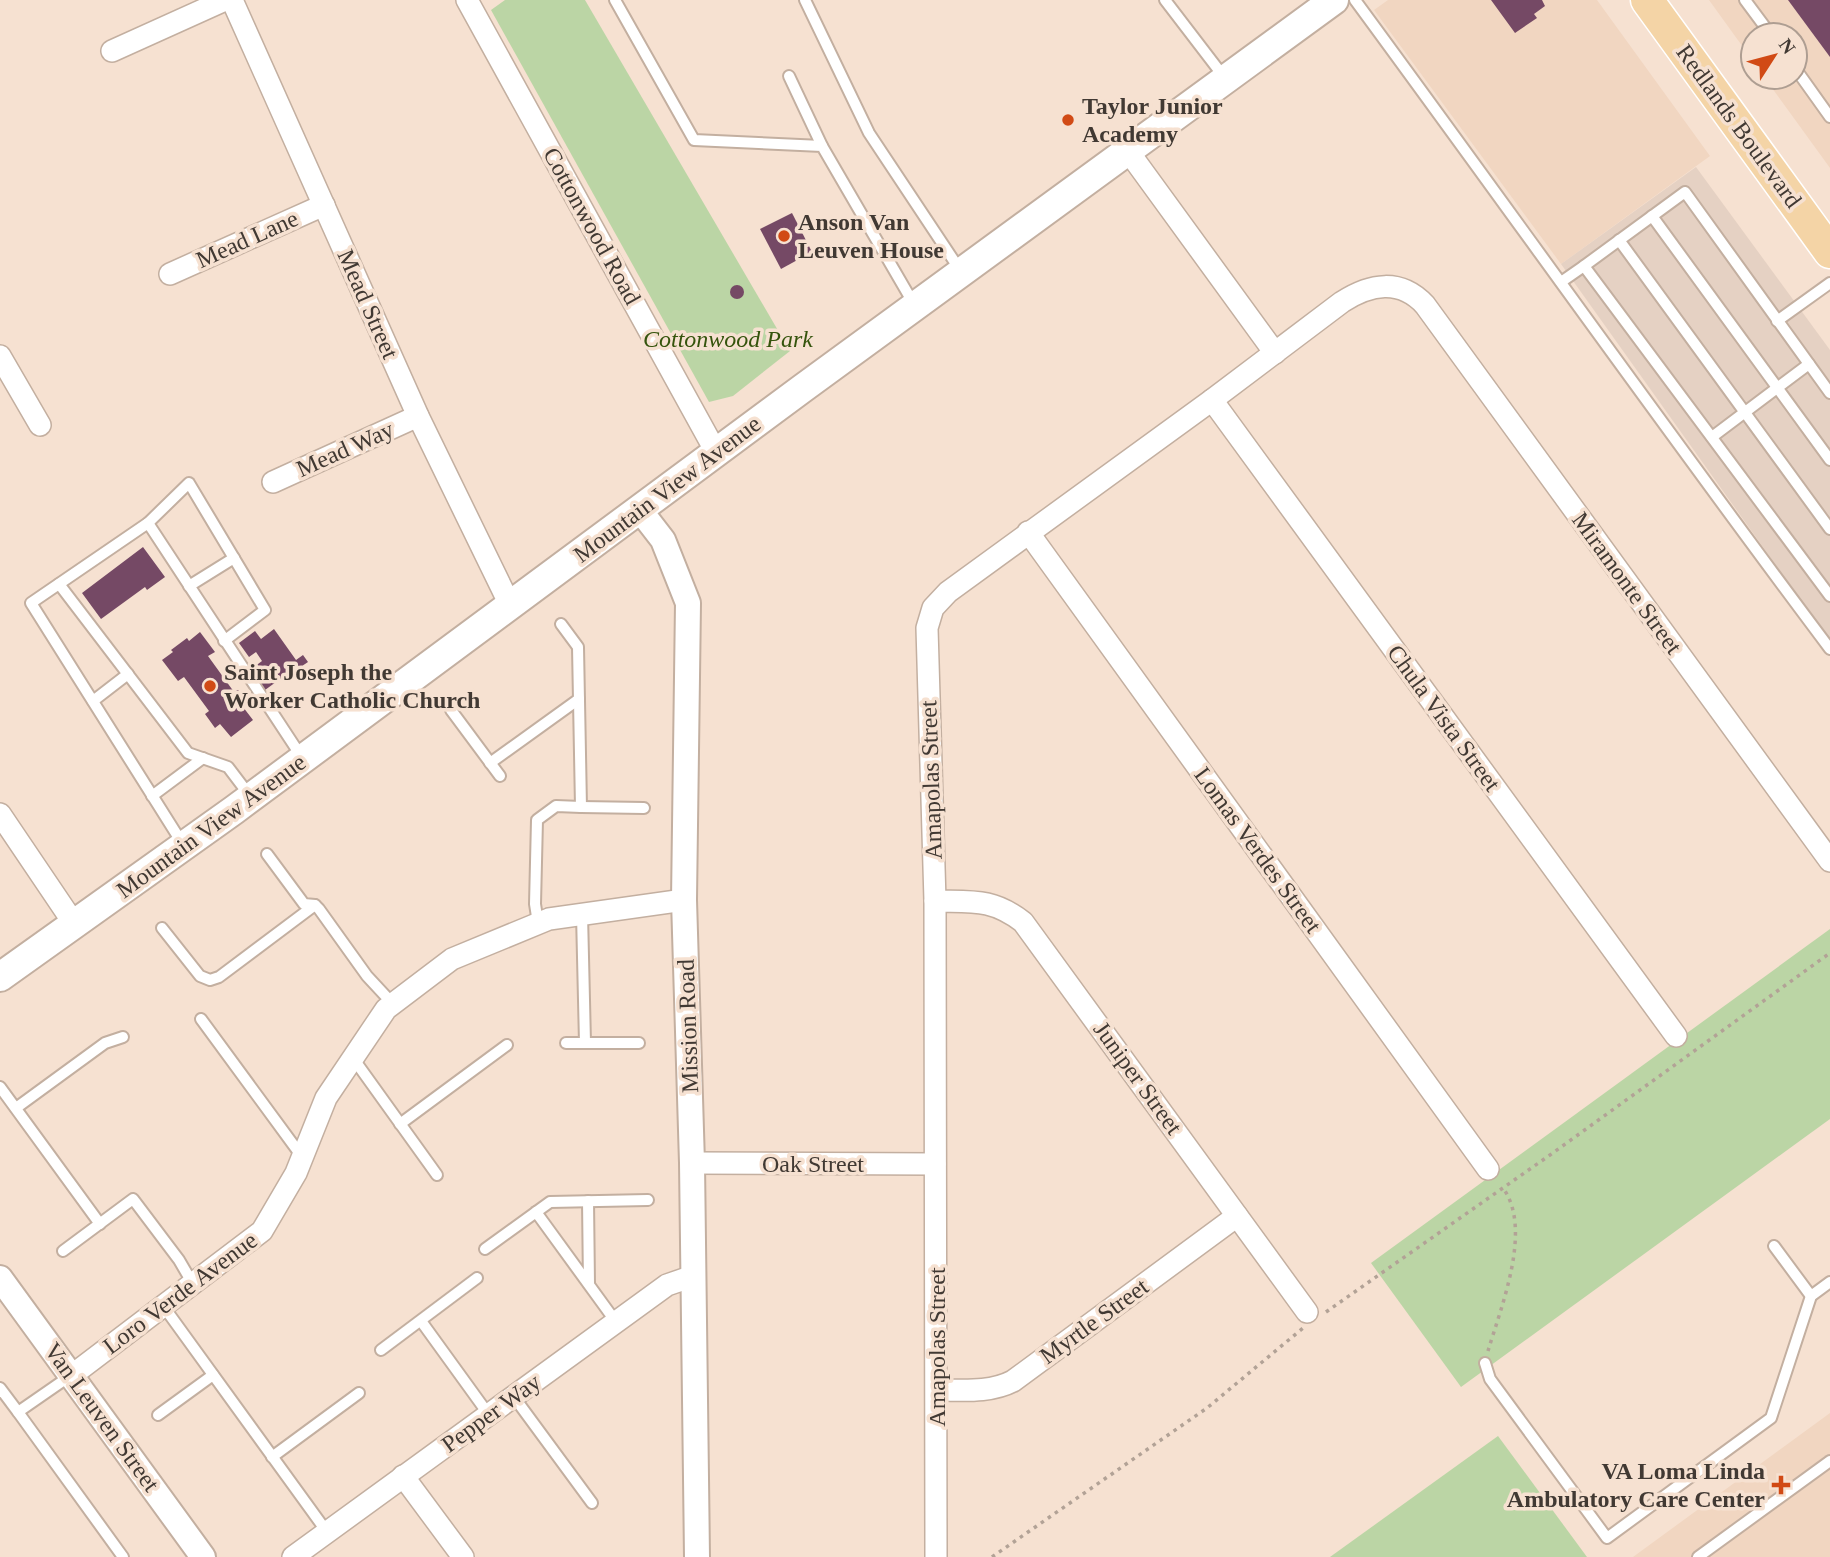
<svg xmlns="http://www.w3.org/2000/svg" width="1830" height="1557" font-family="'Times New Roman',serif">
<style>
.built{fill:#f1d6c1}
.industrial{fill:#e5d1c3}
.green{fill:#bbd5a5}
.building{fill:#754965}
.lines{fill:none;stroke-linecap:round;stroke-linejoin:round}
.service-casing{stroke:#c3afa0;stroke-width:14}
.minor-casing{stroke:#c3afa0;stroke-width:24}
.tertiary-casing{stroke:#c3afa0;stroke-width:28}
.secondary-casing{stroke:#c3afa0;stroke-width:32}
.primary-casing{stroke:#fff;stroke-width:35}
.path{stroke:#b2a296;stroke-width:3.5;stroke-dasharray:3.5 5;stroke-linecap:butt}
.service{stroke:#fff;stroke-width:10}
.minor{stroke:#fff;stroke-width:21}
.tertiary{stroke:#fff;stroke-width:24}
.secondary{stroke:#fff;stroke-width:28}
.primary{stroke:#f4d4a6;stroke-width:32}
.poi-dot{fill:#d14a15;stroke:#f6e1d1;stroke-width:2.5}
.labels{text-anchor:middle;stroke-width:7;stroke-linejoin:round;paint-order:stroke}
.poi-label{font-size:24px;font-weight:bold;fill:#413933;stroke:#f6e1d1;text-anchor:start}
.street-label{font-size:24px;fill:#413933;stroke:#f6e1d1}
.park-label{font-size:24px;font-style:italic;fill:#35540d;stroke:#f6e1d1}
</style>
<rect width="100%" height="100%" fill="#f6e1d1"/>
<g class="built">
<polygon points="1388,0 1597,0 1710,156 1561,264 1374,10"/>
<polygon points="1709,0 1830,0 1830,168 1764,77 1795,77 1795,35 1753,35 1753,61"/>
<polygon points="1830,1413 1830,1557 1633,1557"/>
</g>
<polygon class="industrial" points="1696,167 1830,350 1830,641 1561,264"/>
<g class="green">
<polygon points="505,0 585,0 790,351 733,396 709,402 491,10"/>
<polygon points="1830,929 1830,1119 1461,1387 1371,1263"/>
<polygon points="1498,1436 1587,1557 1330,1557"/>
</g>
<g class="building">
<polygon points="1491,0 1542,0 1545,6 1534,14 1537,18 1515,33"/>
<polygon points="1788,0 1830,0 1830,57"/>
<polygon points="792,213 812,252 781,269 760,229"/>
<circle cx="737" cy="292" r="7"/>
<polygon points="143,547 165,577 147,590 145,587 101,619 82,593"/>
<polygon points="274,629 296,660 303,655 308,662 299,668 298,666 265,690 250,670 262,661 256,652 249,657 239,643 255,631 261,639"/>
<polygon points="200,632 215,652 208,656 234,692 238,690 248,703 243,707 253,720 231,737 220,724 215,728 205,714 209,711 184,677 178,681 162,660 173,652 171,650 187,638 189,641"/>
</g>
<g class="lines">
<g class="service-casing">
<g id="service">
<polyline points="615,0 694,140 822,146 915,306"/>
<polyline points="805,0 869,133 960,270"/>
<polyline points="1165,0 1224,77"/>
<path d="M1355 0C1514 216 1669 435 1830 649"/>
<polyline points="1745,0 1771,35"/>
<polyline points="1795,68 1830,117"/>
<polyline points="789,76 822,146"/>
<polyline points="1652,216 1830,460"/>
<polyline points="1619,240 1830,529"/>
<polyline points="1561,282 1584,266"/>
<polyline points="1777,321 1830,283"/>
<polyline points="1830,393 1685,192 1584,266 1830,596"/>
<polyline points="1712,437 1809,364"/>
<polyline points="148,523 189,483 265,610 224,641"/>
<polyline points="59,584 188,753 228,767 250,796"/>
<polyline points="189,586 234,558"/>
<polyline points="93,701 128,674"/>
<polyline points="451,710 500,776"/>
<polyline points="490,763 579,699"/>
<polyline points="152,796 203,758"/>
<polyline points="581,807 644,808"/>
<polyline points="184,846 31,603 148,523 303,759"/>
<polyline points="267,854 304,904 315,905 319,909 367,976 393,1004"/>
<polyline points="582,914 585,1043"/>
<polyline points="538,923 535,904 537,820 556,806 581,807 578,647 561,624"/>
<polyline points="162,928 200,976 210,980 219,977 315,905"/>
<polyline points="201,1019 303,1158"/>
<polyline points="566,1043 639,1043"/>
<polyline points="353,1058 437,1175"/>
<polyline points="0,1087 100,1224"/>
<polyline points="16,1108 105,1043 123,1037"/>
<polyline points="400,1124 507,1045"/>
<polyline points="588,1201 589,1284"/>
<polyline points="536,1212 616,1322"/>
<polyline points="1774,1246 1811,1296"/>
<polyline points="485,1249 550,1202 648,1200"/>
<polyline points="63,1251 133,1199 179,1260 193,1284"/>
<polyline points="164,1307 327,1532"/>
<polyline points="421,1321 489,1415"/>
<polyline points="381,1350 477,1278"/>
<polyline points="1485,1363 1490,1379 1607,1538 1771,1418 1811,1296 1830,1282"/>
<polyline points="70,1376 18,1412 123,1557"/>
<polyline points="0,1388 18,1412"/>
<polyline points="514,1397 592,1503"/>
<polyline points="158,1415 213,1375"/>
<polyline points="272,1457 359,1393"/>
<polyline points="1698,1557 1830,1461"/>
</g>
</g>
<g class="minor-casing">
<g id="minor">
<polyline points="232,0 418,416 510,605"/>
<polyline points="467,0 716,452"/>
<polyline points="112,51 225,0"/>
<polyline points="1128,151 1275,353"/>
<polyline points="170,274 324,205"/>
<polyline points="0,356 40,425"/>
<polyline points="1212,400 1676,1036"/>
<polyline points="273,482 418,416"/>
<polyline points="1028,532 1488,1169"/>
<polyline points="0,814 75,925"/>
<path d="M935 901C972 902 992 898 1023 922L1307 1312"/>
<polyline points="692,1163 935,1164"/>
<polyline points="71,1376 262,1231 296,1173 326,1098 386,1009 452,959 549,919 684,900"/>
<path d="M938 1390C963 1390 990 1393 1013 1381L1237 1216"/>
<polyline points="403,1476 463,1557"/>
<polyline points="293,1557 667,1285 693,1276"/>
<path d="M936 1557 935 901 927 628 933 608 948 592 1212 400 1342 302C1370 284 1400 278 1425 305L1830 861"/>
</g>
</g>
<g class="tertiary-casing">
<g id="tertiary">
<polyline points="639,509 663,540 688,603 684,900 692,1163 697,1557"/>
<polyline points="0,1278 203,1557"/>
</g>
</g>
<g class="secondary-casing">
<polyline id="secondary" points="0,977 234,810 803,388 1334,0"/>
</g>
<g class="primary-casing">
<polyline id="primary" points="1647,0 1830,252"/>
</g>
<g class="path">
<polyline points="1326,1312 1550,1155 1830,953"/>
<path d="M1488 1351C1501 1307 1533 1229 1503 1188"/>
<polyline points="992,1557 1207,1408 1303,1328"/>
</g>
<use href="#service" class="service"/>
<use href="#minor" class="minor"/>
<use href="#tertiary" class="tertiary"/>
<use href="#secondary" class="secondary"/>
<use href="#primary" class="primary"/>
</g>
<g class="poi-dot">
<circle cx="1068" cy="120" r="7"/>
<circle cx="784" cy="236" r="7"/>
<circle cx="210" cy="686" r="7"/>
<path d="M1777.5 1474.5h7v7h7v7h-7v7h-7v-7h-7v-7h7z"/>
</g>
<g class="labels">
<g class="poi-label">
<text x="1082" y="114">Taylor Junior<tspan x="1082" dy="28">Academy</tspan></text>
<text x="798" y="230">Anson Van<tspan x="798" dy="28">Leuven House</tspan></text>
<text x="224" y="680">Saint Joseph the<tspan x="224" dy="28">Worker Catholic Church</tspan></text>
<text x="1765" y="1479" text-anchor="end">VA Loma Linda<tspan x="1765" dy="28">Ambulatory Care Center</tspan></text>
</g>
<g class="street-label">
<text transform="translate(1739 126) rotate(54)" y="8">Redlands Boulevard</text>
<text transform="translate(592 226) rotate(61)" y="8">Cottonwood Road</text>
<text transform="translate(247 239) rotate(-24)" y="8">Mead Lane</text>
<text transform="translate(368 304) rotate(66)" y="8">Mead Street</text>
<text transform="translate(345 449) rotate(-24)" y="8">Mead Way</text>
<text transform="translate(667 489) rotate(-37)" y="8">Mountain View Avenue</text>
<text transform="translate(1627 583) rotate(54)" y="8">Miramonte Street</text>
<text transform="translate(1444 718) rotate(54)" y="8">Chula Vista Street</text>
<text transform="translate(931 780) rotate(-92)" y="8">Amapolas Street</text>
<text transform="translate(211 826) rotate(-36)" y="8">Mountain View Avenue</text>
<text transform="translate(1258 850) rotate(54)" y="8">Lomas Verdes Street</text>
<text transform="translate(688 1026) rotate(-92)" y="8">Mission Road</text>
<text transform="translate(1138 1078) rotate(54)" y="8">Juniper Street</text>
<text x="813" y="1172">Oak Street</text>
<text transform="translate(180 1293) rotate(-37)" y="8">Loro Verde Avenue</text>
<text transform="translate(1094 1321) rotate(-36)" y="8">Myrtle Street</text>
<text transform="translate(937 1347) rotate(-90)" y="8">Amapolas Street</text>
<text transform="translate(491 1413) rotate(-36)" y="8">Pepper Way</text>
<text transform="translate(102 1417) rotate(54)" y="8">Van Leuven Street</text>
</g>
<g class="park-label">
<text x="728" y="347">Cottonwood Park</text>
</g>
</g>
<g transform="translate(1774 56) rotate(54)"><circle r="33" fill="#f6e1d1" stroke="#ae9e92" stroke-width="2"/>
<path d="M0-5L12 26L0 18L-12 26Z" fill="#d14a15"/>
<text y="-10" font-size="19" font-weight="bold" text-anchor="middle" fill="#413933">N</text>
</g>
</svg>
